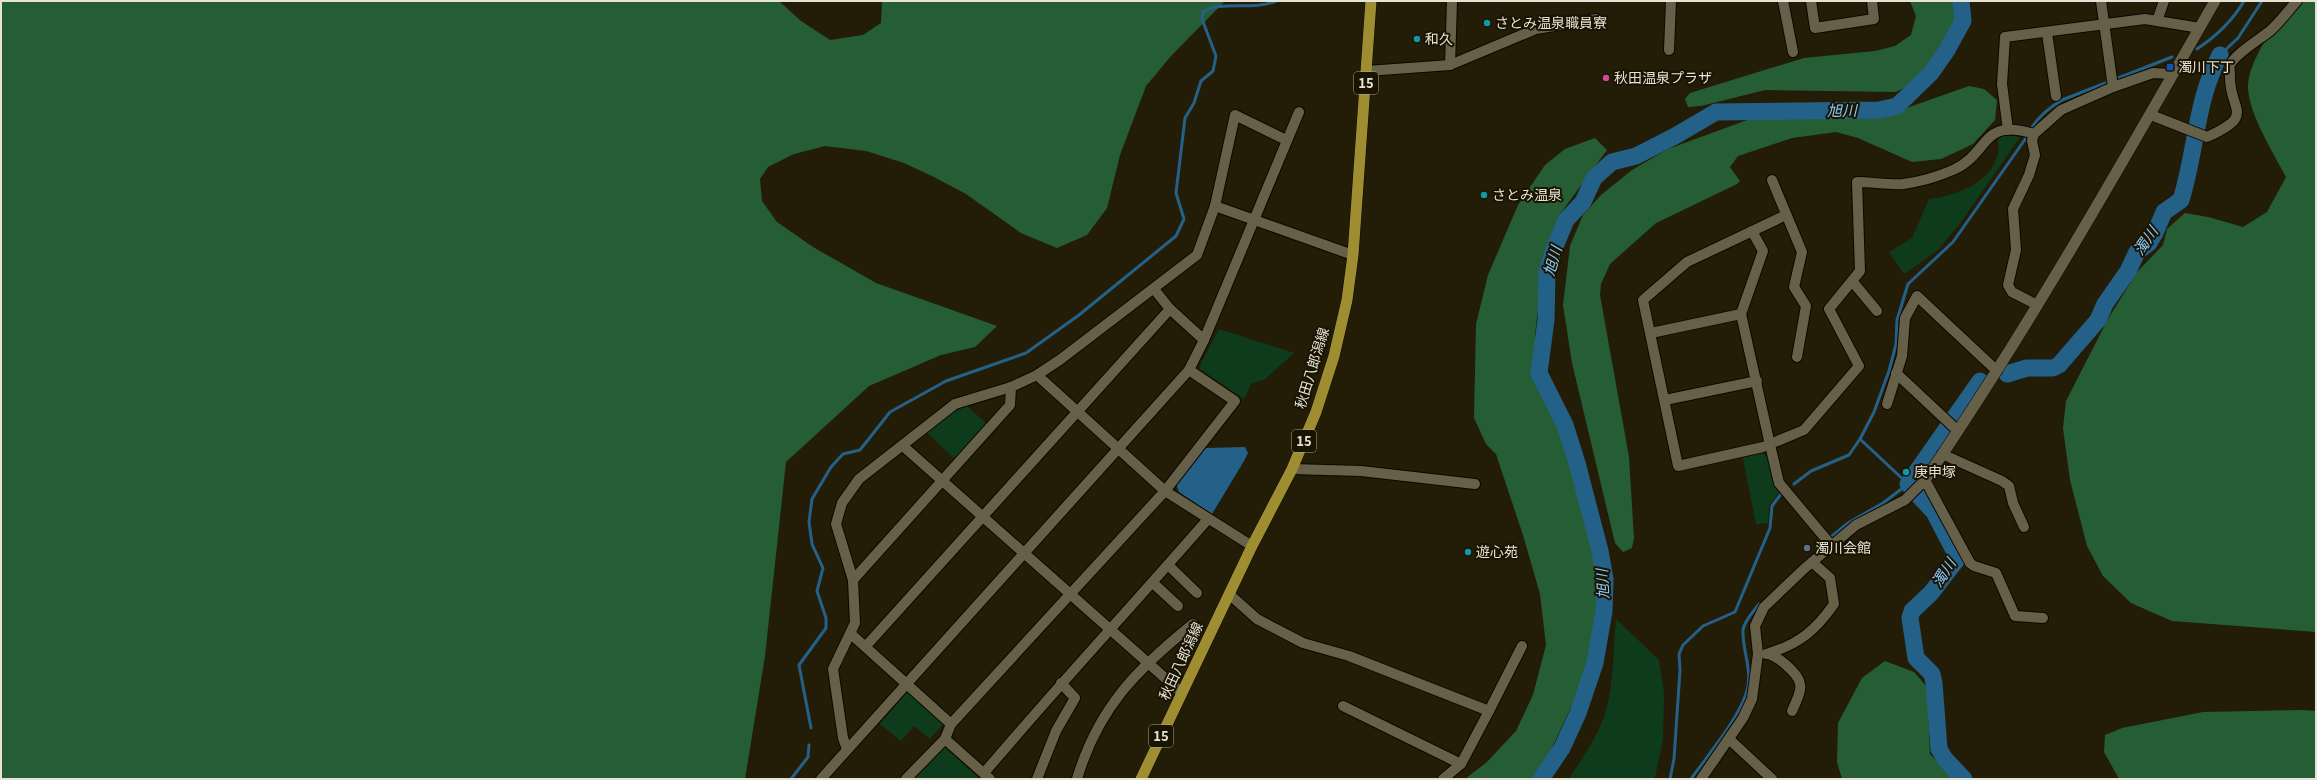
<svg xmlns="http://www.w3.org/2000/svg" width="2317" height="780" font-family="Georgia,'Noto Sans JP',serif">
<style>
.green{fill:#0f3b1d}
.forest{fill:#255e35}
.water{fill:#246189}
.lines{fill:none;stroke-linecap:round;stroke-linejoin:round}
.stream{stroke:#246189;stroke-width:3}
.river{stroke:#246189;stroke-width:17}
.minor-casing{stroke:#0c0700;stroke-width:12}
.tertiary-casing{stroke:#0c0700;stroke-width:12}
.primary-casing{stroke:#0c0700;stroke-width:12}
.minor{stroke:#666048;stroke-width:10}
.tertiary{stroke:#666048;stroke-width:11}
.primary{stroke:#9e8e31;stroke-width:11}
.culture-dot{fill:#0f9aa8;stroke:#191401;stroke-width:1.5}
.transit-dot{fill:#1a4fb4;stroke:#191401;stroke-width:1.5}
.hotel-dot{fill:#d1479c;stroke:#191401;stroke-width:1.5}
.service-dot{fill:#5c6f8a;stroke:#191401;stroke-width:1.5}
.labels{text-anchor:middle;stroke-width:4;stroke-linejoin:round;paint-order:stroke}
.shield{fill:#191401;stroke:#a8a495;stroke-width:1}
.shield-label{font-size:13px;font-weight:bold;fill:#e6e2d5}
.poi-label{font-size:14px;fill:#e6e2d5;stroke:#191401;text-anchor:start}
.street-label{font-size:14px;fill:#e6e2d5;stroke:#191401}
.water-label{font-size:15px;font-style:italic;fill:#88c9fa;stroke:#191401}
</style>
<rect width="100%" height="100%" fill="#231d07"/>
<g class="green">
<path d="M2005 135 2020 137 1961 222 1938 250 1904 274 1889 252 1912 238 1929 199C1955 196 1992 183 1998 153 1999 149 1998 143 1998 138Z"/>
<polygon points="1219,329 1294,353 1265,379 1251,384 1244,399 1200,369 1201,363"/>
<polygon points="966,405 987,424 956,460 926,432 955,408"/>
<polygon points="1762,453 1768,457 1775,487 1779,492 1769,505 1768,523 1756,524 1743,459 1744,457"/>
<path d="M1616 619 1659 660 1664 693 1663 739 1655 777 1653 779H1569C1582 758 1599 735 1606 711 1614 682 1613 649 1616 619Z"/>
<polygon points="907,692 944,723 930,739 914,726 901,741 880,724"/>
<polygon points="943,746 980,779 911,779"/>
</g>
<g class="forest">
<polygon points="1,1 779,1 801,21 830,40 863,35 881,23 882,1 1225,1 1171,56 1146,86 1120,155 1107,208 1087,235 1057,248 1021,233 966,194 934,177 904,163 866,151 825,146 794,154 768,167 760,179 762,201 777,222 813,247 876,283 997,326 975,347 941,355 869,386 786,462 765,656 745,779 1,779"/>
<polygon points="1910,1 1955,1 1955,19 1946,39 1913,83 1896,92 1765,90 1701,106 1688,107 1685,99 1690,93 1804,58 1875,51 1895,46 1911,35 1916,16"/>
<path d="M2291 1H2316V632L2172 621 2131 603 2103 576 2087 546 2070 480 2063 428 2066 401 2108 319 2137 272 2163 245 2167 229 2185 213 2208 217 2243 227 2267 212 2286 177C2274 154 2247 111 2248 85 2250 57 2277 24 2291 1Z"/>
<polygon points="1969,86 1984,89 1997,100 1995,120 1973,144 1941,159 1912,162 1858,138 1836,132 1792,138 1738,156 1730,167 1740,181 1737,184 1656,223 1610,264 1601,284 1600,295 1629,457 1634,538 1632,548 1623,552 1615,543 1572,363 1563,305 1570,246 1583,215 1601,195 1632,170 1668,149 1750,119 1780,117 1881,117"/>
<polygon points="1595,138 1607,150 1560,214 1552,232 1542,273 1535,335 1535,371 1565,446 1596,559 1601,585 1590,658 1579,690 1550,752 1532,779 1465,779 1487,762 1516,731 1533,695 1546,645 1540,594 1523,535 1496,454 1486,444 1474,418 1476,324 1488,275 1518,205 1545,165 1565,149"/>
<polygon points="1885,661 1914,672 1927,687 1930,754 1954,779 1842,779 1837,762 1838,723 1862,678"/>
<polygon points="2302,710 2316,711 2316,779 2119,779 2104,752 2105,735 2122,728 2203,712"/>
</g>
<polygon class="water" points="1245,447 1248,453 1244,461 1212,514 1179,492 1176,484 1205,448"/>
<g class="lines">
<g class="stream">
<path d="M2197 49C2215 37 2233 20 2244 1"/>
<polyline points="2220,55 2238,38 2262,1"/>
<path d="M1794 484 1811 471 1849 455 1860 439 1874 412 1889 371 1896 344 1897 320 1908 284 1953 242 2026 138C2033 121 2047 109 2062 100L2172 57"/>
<polyline points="1831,537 1848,523 1883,503 1908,484 1860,439"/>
<path d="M811 728 799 665 826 628V618L817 591 823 568 812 544 809 522 812 499 831 467 843 454 860 450 890 412 946 381 1026 353 1079 315 1176 236 1184 219 1176 193 1185 118 1194 103 1201 81 1213 71 1216 56 1202 19 1203 12C1220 0 1253 11 1276 1"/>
<polyline points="791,779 808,757 809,745"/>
<polyline points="1670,779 1674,759 1680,670 1679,654 1683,645 1703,626 1735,612 1770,528 1772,506 1781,494"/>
<path d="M1691 779C1708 755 1737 721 1746 694 1754 673 1742 651 1743 630 1744 621 1754 611 1759 604"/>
</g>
<g class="river">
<path d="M2007 374 2027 368H2053L2059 365 2098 320 2105 304 2128 271 2137 252 2149 243 2155 233 2164 212 2181 200C2196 152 2196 99 2220 55"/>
<polyline points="1541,779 1562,748 1578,713 1595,663 1604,611 1605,579 1600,551 1577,463 1565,425 1539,373 1546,320 1547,272 1554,249 1566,220 1583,202 1594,178 1612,162 1636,156 1675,136 1716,112 1879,110 1897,106 1931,73 1947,50 1963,21 1961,1"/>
<polyline points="1964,779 1945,759 1939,749 1934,683 1932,674 1916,658 1910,618 1912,611 1931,593 1958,558 1934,512 1908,484 1980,381"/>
</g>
<g class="minor-casing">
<g id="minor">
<polyline points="1783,1 1793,52"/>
<polyline points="1811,1 1815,28 1874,19 1872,1"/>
<polyline points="2101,1 2113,87"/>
<polyline points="2157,21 2164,1"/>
<polyline points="2047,33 2056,96"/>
<polyline points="1669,50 1671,1"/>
<polyline points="1450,65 1452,1"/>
<polyline points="1367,71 1450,65 1536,29 1596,19"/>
<path d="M2151 115 2207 137C2258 114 2228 111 2230 74 2230 72 2229 67 2230 65 2235 54 2260 39 2270 31 2280 22 2288 11 2297 1"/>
<polyline points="2008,130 2002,84 2005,37 2145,19 2200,28"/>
<polyline points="1772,180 1802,252 1794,287 1806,306 1797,357"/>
<polyline points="1215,206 1353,255"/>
<path d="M1786 215 1687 262 1643 300 1678 466 1763 447 1804 430 1859 366 1829 309 1860 271 1857 182C1872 182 1889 185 1903 184 1919 182 1939 176 1953 170 1991 153 1980 117 2034 134"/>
<polyline points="1752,231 1763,251 1741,314 1770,445 1779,483 1831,545"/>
<polyline points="1852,281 1877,311"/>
<polyline points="1154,289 1170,309 1204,340"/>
<polyline points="2037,305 2012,292 2008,285 2016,250 2013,209 2029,175 2035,155 2032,141 2034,134 2061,110 2113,87 2153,73 2172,74"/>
<polyline points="1651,333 1741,314"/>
<polyline points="1896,373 1958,431"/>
<polyline points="1037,375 1165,491 1252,546"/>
<polyline points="1665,400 1757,381"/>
<polyline points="1887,404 1902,356 1905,318 1917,296 1997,371"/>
<polyline points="903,446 1182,693"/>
<polyline points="1942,454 2002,481 2009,486 2013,503 2024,527"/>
<polyline points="1292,469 1361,471 1475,484"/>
<polyline points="1168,565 1197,593"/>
<polyline points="853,580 1010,405 1011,387"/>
<polyline points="1153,583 1178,606"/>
<polyline points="1229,594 1257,619 1303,643 1349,656 1489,711 1522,646"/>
<polyline points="851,634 951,724"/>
<polyline points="866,646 1170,309"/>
<path d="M1769 653C1799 644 1816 630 1834 604L1830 578 1812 562"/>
<path d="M1766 654C1775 653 1799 674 1800 684 1802 691 1795 704 1792 711"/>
<polyline points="1343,706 1461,764"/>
<polyline points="945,739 990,779"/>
<polyline points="1729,739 1772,779"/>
<polyline points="847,749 843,738 833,669 855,623 853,580 836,524 842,503 859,479 955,404 1011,387 1037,375 1061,359 1197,255 1215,206 1235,115 1286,140"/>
<path d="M984 773C1057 687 1134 604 1208 519"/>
<polyline points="821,779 1189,370 1204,340 1299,112"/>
<polyline points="906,779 945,739 951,724 1165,491 1235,401 1189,370"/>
<polyline points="1037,779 1056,731 1075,698 1061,683"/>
<path d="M1077 779C1098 708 1137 669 1193 624"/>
<polyline points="1443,779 1461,764 1489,711"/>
<polyline points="1701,779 1743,718 1752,699 1758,654 1755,626 1764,607 1805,568 1856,525 1905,500 1925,480 1970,563 1974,566 1996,573 2015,616 2043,618"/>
</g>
</g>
<g class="tertiary-casing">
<path id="tertiary" d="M1925 480C2030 326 2122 163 2215 1"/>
</g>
<g class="primary-casing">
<polyline id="primary" points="1141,779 1252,546 1292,469 1316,412 1334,356 1347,300 1353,255 1371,1"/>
</g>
<use href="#minor" class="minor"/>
<use href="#tertiary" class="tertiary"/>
<use href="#primary" class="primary"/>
</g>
<g class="culture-dot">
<circle cx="1487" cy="23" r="4"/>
<circle cx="1417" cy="39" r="4"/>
<circle cx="1484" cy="195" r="4"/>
<circle cx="1906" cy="472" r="4"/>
<circle cx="1468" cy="552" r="4"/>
</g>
<rect class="transit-dot" x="2166" y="63" width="8" height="8" rx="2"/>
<circle class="hotel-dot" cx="1606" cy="78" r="4"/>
<circle class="service-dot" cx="1807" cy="548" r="4"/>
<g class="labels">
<g class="shield">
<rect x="1354" y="72" width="24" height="22" rx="3"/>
<rect x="1292" y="430" width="24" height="22" rx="3"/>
<rect x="1149" y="725" width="24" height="22" rx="3"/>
</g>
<g class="shield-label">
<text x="1366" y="88">15</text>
<text x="1304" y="446">15</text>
<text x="1161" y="741">15</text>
</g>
<g class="poi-label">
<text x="1495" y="28">さとみ温泉職員寮</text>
<text x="1425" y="44">和久</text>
<text x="2178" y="72">濁川下丁</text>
<text x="1614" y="83">秋田温泉プラザ</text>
<text x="1492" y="200">さとみ温泉</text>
<text x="1914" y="477">庚申塚</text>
<text x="1815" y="553">濁川会館</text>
<text x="1476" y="557">遊心苑</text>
</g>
<g class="street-label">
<text transform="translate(1312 368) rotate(-73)" y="5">秋田八郎潟線</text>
<text transform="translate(1181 661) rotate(-65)" y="5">秋田八郎潟線</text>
</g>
<g class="water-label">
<text transform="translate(1842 111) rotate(-1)" y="5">旭川</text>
<text transform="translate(2146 241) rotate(-55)" y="5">濁川</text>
<text transform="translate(1553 261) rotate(-74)" y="5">旭川</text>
<text transform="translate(1944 573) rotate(-57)" y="5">濁川</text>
<text transform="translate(1603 584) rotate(-93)" y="5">旭川</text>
</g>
</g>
<rect width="2317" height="780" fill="none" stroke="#e6e2d5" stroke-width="4"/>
</svg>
